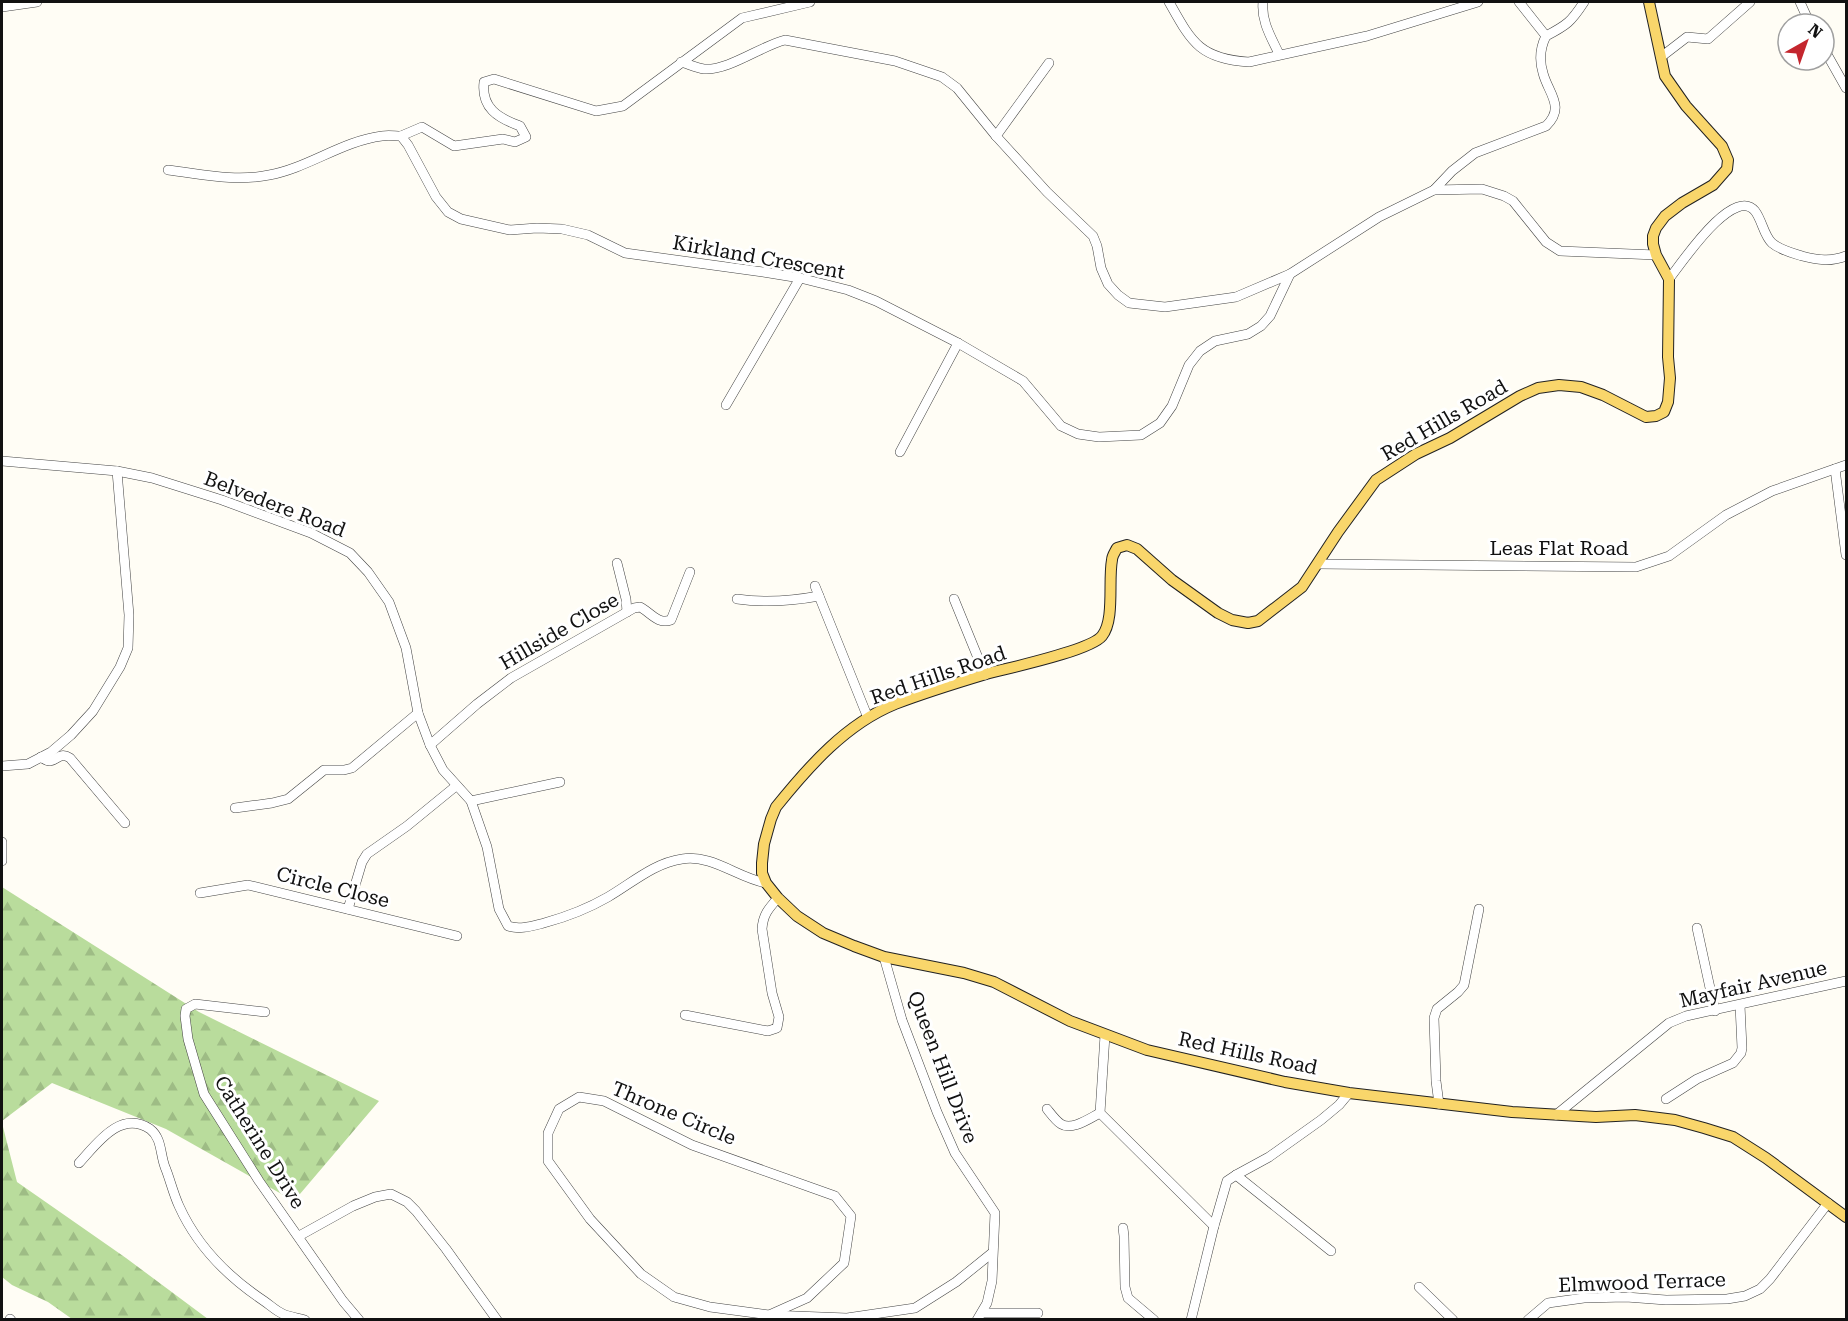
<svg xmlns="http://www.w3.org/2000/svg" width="1848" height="1321" font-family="'Roboto Serif',serif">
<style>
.forest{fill:url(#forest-firs)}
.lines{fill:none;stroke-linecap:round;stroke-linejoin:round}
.minor-casing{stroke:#444;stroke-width:10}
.major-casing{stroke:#222;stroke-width:12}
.minor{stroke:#fff;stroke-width:9}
.major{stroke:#f9d66b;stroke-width:10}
.labels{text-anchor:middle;stroke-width:6;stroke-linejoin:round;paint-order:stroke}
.street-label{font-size:20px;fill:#111;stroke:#fff}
</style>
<defs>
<pattern id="forest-firs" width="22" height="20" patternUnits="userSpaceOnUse" patternTransform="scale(1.5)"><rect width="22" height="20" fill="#b9dc9c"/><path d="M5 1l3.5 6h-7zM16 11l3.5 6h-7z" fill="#9ebc85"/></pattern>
</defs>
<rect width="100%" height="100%" fill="#fffdf5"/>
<g class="forest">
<polygon points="2,887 199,1012 379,1101 294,1201 166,1129 52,1083 2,1121"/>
<polygon points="2,1123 17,1182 126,1258 208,1319 72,1319 48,1302 12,1285 2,1277"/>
</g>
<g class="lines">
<g class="minor-casing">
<g id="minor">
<path d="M1169 2C1191 41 1199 59 1249 62L1367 36 1478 2"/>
<path d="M1263 2C1261 21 1271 37 1279 54"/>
<polyline points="1519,2 1546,36"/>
<polyline points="1800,2 1810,24"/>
<polyline points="2,7 37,2"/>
<path d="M1546 36C1567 25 1571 22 1584 2"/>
<polyline points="1824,49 1846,88"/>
<polyline points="1661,57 1687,37 1708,39 1750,2"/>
<path d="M681 62C688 64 697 68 704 69 728 71 761 46 785 40L895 61 942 77 957 88 996 136 1047 192 1093 236 1097 246 1101 268 1108 284 1118 295 1129 303 1165 307 1236 297 1290 274 1379 217 1434 190 1482 189 1504 196 1513 201 1546 242 1560 251 1656 255"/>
<path d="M401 136 422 127 454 146 503 139 515 142 526 137 520 126C498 118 481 108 484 82L494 79 596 111 623 106 742 18 810 2"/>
<polyline points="996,136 1049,63"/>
<path d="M168 170C202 174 235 182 269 175 308 168 342 141 382 136 388 135 395 136 401 136L408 145 436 197 448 212 461 219 510 230 537 228 562 229 588 235 625 253 763 272 800 278 848 290 876 301 958 343 1023 381 1061 426 1078 434 1099 437 1141 435 1160 423 1172 406 1189 365 1200 351 1215 341 1248 334 1261 326 1270 316 1290 274"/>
<path d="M1434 190 1452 171 1475 153 1546 126C1566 107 1548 93 1543 73 1539 60 1540 48 1546 36"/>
<path d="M1669 279C1681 264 1733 185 1755 211 1762 220 1764 236 1772 243 1780 250 1792 253 1802 256 1817 260 1831 262 1846 256"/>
<polyline points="726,405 800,278"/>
<polyline points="900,452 958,343"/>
<path d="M2 461 117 471 152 478 222 500 311 533 350 553 368 572 389 602 406 648 418 713 430 745 443 770 471 801 487 847 499 909 508 926C520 930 532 926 544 923 566 917 589 908 608 897 632 883 654 863 682 859 712 854 738 878 766 883"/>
<polyline points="1835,469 1846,555"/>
<polyline points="617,563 626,599 627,612"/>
<polyline points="1318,564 1636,567 1669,556 1726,515 1772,491 1846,465"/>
<polyline points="815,586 868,718"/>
<path d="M737 599C765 603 792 601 819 596"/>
<polyline points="954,599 985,675"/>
<path d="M430 745 477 704 511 678 634 608 640 607C650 612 658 625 671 620L690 572"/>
<path d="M41 757C56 769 56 749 70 758L125 823"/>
<polyline points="2,766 28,764 51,752 71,735 93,711 120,667 128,648 129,615 117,471"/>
<polyline points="471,801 560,782"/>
<polyline points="235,808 272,803 288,799 324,770 344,770 352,768 418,713"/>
<polyline points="2,842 2,861"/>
<polyline points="200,893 248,885 457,936"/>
<polyline points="348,909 362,862 367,854 407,826 456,786"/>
<polyline points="1697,928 1715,1011"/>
<polyline points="884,957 902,1020 937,1112 955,1153 995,1213 992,1281 987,1303 977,1320"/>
<polyline points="265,1012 195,1004 186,1009 185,1016 188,1039 204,1094 259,1181 343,1301 359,1320"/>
<path d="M685 1015 768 1031 777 1028 779 1017 772 993 762 929C763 915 768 909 778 898"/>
<polyline points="1105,1035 1100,1113 1214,1226"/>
<polygon points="579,1097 604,1101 692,1145 835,1196 851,1216 844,1263 807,1298 769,1315 710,1307 674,1297 641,1274 590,1219 548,1161 548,1133 559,1109"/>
<polyline points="1666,1099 1697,1079 1733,1063 1741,1053 1742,1048 1740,1005"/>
<polyline points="1439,1104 1436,1081 1434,1018 1437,1009 1458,992 1464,985 1479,909"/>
<path d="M1047 1109C1051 1114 1056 1121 1061 1124 1072 1131 1090 1118 1100 1113"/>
<polyline points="1556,1115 1669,1023 1686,1016 1846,981"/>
<path d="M79 1163C96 1145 120 1109 150 1129 162 1138 160 1154 165 1167 170 1179 173 1193 179 1206 197 1246 228 1277 264 1301 270 1305 276 1311 283 1314 290 1317 298 1318 305 1320"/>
<polyline points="1236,1175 1331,1251"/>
<polyline points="1123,1228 1124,1236 1125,1287 1128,1298 1154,1320"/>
<polyline points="299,1236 353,1206 375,1197 391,1194 407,1202 416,1211 446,1249 497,1320"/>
<polyline points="1419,1287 1453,1320"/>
<polyline points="982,1313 1038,1313"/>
<polyline points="770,1315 847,1318 915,1308 956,1282 992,1253"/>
<polyline points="10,1319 11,1320"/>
<polyline points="1191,1320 1214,1226 1227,1181 1236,1175 1269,1157 1321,1120 1339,1105 1349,1093"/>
<polyline points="1528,1320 1548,1303 1584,1298 1626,1297 1666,1300 1727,1299 1745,1296 1760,1289 1770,1279 1828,1203"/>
</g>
</g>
<g class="major-casing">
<path id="major" d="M1649 2 1665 76 1686 106 1722 146 1728 160 1727 169 1713 185 1682 203 1665 216 1656 228 1653 236V244L1656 255 1669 279 1668 357 1670 378 1668 402 1664 412 1656 416 1646 417 1603 395 1581 387 1559 385 1538 388 1520 396 1450 438 1416 454 1376 480 1338 532 1302 587 1258 621 1248 623 1232 620 1218 613 1172 580 1137 549 1127 545 1117 548C1115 552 1112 556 1112 560 1108 581 1115 620 1102 636 1090 651 1008 668 986 674 956 683 924 693 895 704 846 724 809 766 776 807L771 819 764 844 762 863V873L766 883 778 898 797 916 823 933 854 946 884 957 964 973 994 982 1070 1021 1147 1050 1285 1082 1349 1093 1512 1112 1596 1117 1635 1115 1675 1120 1704 1128 1733 1137 1766 1158 1846 1217"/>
</g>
<use href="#minor" class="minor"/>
<use href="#major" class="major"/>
</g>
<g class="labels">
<g class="street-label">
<text transform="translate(759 257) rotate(10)" y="7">Kirkland Crescent</text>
<text transform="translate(1444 420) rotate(-30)" y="7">Red Hills Road</text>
<text transform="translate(275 504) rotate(21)" y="7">Belvedere Road</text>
<text x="1559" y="555">Leas Flat Road</text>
<text transform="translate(559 631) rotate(-30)" y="7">Hillside Close</text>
<text transform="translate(938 675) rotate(-19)" y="7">Red Hills Road</text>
<text transform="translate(333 887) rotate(14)" y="7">Circle Close</text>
<text transform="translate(1753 984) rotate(-13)" y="7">Mayfair Avenue</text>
<text transform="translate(1248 1053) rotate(12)" y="7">Red Hills Road</text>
<text transform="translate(943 1067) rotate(69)" y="7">Queen Hill Drive</text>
<text transform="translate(674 1113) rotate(23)" y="7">Throne Circle</text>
<text transform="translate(260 1142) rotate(58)" y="7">Catherine Drive</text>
<text transform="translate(1642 1282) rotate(-2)" y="7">Elmwood Terrace</text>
</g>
</g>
<rect width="1848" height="1321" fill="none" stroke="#111111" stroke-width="6"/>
<g transform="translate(1806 42) rotate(40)"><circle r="28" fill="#ffffff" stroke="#a0a0a0" stroke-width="1.5"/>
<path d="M0-4.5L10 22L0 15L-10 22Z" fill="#c4262e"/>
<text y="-9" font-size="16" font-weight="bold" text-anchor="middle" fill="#111111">N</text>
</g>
</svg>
